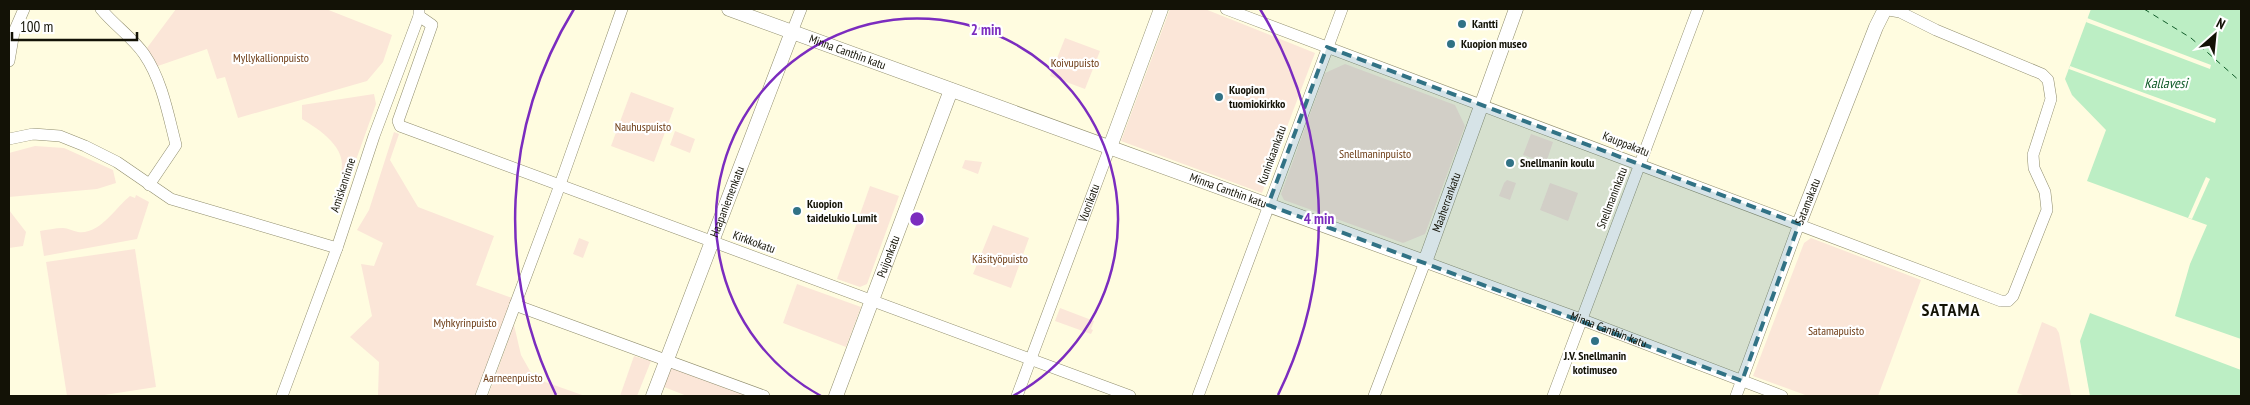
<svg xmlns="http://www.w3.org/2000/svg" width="2250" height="405" font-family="'PT Sans Narrow',sans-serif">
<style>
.green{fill:#fbe6d8}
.water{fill:#bceec4}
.pier{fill:#fffce0}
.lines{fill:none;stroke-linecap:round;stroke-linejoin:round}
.ferry{stroke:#125d2a;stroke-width:1;stroke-dasharray:6 5;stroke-linecap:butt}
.minor-casing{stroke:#908d6d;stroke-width:12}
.major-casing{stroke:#908d6d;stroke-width:15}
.minor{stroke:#fff;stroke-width:11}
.major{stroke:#fff;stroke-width:14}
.marked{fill:#317285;fill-opacity:0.2;stroke:#317285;stroke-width:4;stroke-dasharray:10 6;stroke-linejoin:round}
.ring{fill:none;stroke:#7b2cbf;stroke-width:2.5}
.poi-dot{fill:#317285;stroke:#fff;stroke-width:2}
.labels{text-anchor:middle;stroke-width:4.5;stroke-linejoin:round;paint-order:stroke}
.poi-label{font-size:12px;font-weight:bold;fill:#131206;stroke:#fff;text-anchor:start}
.street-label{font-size:12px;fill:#131206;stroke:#fff}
.park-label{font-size:12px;fill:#6d3c15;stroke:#fff}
.water-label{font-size:14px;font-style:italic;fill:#125d2a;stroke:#fff}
.district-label{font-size:18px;font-weight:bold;letter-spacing:1px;fill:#131206;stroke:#fff}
.centre{fill:#7b2cbf;stroke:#fff;stroke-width:2.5}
.ring-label{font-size:15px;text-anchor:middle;font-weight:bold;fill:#7b2cbf;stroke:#fff;stroke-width:4.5;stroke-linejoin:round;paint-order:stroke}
</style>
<rect width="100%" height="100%" fill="#fffce0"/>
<g class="green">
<polygon points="176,9 326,9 392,35 383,62 367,81 238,118 225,77 217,79 207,49 155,67 147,48"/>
<polygon points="1170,9 1205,9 1315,53 1262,193 1121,141"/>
<polygon points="1065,38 1100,51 1085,89 1050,76"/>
<polygon points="1345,64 1455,105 1465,126 1425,234 1403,243 1284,200 1281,194 1325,73"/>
<polygon points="631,92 674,108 654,162 611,146"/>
<path d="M374 94 376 104 351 174 341 173C348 148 320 130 302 119V105Z"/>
<polygon points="675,131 695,139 690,153 670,145"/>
<polygon points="394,132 399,134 390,160 418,207 494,236 476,285 512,298 515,305 481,396 378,396 379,362 350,337 372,316 361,264 374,266 383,243 357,230 369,210"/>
<polygon points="1531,134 1553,142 1546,163 1523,155"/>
<polygon points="35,146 64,148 113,170 116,183 97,189 9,197 9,153"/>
<polygon points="965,160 982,162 978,174 962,168"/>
<polygon points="1507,180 1516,183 1510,200 1499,196 1504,183"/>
<polygon points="1550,183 1578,193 1568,221 1540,210"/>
<polygon points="870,186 899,196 867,284 860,287 837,279"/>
<path d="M136 195 149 202 137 239 44 256 40 231C47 230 55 228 63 228 68 228 73 231 78 232 100 235 116 207 130 196L135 198Z"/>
<polygon points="9,210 26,232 23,246 9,248"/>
<polygon points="993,225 1029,238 1011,288 973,274"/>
<polygon points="579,238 589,242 583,258 573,254"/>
<polygon points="1811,238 1921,280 1878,396 1808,396 1753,376 1804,243"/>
<polygon points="135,249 156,387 98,396 67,396 46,262"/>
<polygon points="797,284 861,307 846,347 783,323"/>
<polygon points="1060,308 1094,321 1091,329 1093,330 1091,334 1055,321"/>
<polygon points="2042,322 2056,328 2059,333 2071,396 2026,396 2017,393"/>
<polygon points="514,325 521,355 534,378 585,396 488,396"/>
<polygon points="634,356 651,361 637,396 620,396"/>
<polygon points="668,365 747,396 687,396 664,387"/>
</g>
<g class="water">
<polygon points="2091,9 2241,9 2241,339 2175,316 2190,264 2207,225 2087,181 2106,130 2072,95 2065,79"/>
<polygon points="2090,313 2241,370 2241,396 2090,396 2080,341"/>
</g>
<g class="pier">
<polygon points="2087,18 2211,65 2210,69 2086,22"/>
<polygon points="2070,66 2216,119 2215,123 2069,69"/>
<polygon points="2206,177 2210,179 2192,219 2188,218"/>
</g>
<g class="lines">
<polyline class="ferry" points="2144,9 2191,38 2241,82"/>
<g class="minor-casing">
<g id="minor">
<path d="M101 9C114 25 132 37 144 54 162 80 168 114 176 145L149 185"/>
<polyline points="1226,9 2001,301 2008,301 2013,296 2047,210 2045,192 2034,168 2033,155 2051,99 2048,80 2042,74 1936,30 1900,12 1883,9"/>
<polyline points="419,16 432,25 398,121 400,126 1130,396"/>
<polyline points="792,32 801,9"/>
<polyline points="9,61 14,32 24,9"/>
<polyline points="9,139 33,134 60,136 85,146 117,162 171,199 337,248"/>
<polyline points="515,305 764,396"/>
<polyline points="282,396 337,248 374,136 419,16 419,10"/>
<polyline points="481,396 557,193 622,9"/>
<path id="s1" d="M1017 396 1110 147"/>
<polyline points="1198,396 1342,9"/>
<path id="s2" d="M1374 396 1425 262 1575 317 1782 396"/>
<polyline points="1553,396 1698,9"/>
<polyline points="1736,396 1799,224"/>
</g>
</g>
<g class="major-casing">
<g id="major">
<path id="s3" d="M729 9 1425 262 1516 9"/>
<polyline points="1110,147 1161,9"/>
<path id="s4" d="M1799 224 1876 27 1885 9"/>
<path id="s5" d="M653 396 792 32"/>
<path id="s6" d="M836 396 951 90"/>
</g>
</g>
<use href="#minor" class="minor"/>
<use href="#major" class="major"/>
</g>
<path class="marked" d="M1327 47 1799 224 1742 381 1268 205Z"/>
<g class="ring">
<path d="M821 396A201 201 0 1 1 1013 396"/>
<path d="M556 395A402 402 0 0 1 574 9M1260 9A402 402 0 0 1 1278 395"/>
</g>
<g class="poi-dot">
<circle cx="1462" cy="24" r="5"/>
<circle cx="1451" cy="44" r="5"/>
<circle cx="1219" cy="97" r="5"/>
<circle cx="1510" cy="163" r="5"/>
<circle cx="797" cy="211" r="5"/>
<circle cx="1595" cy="341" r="5"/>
</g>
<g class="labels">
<g class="poi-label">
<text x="1472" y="28">Kantti</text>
<text x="1461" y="48">Kuopion museo</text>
<text x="1229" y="94">Kuopion<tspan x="1229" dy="14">tuomiokirkko</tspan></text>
<text x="1520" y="167">Snellmanin koulu</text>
<text x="807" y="208">Kuopion<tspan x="807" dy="14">taidelukio Lumit</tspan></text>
<text x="1595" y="360" text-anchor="middle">J.V. Snellmanin<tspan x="1595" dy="14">kotimuseo</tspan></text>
</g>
<g class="street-label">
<text dy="4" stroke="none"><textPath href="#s3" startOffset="126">Minna Canthin katu</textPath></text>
<text transform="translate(1626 144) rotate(21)" y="4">Kauppakatu</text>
<text transform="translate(1272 155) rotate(-70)" y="4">Kuninkaankatu</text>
<text transform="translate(343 185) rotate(-72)" y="4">Amiskanrinne</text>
<text dy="4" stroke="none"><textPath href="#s3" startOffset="531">Minna Canthin katu</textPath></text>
<text transform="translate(1612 198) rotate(-69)" y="4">Snellmaninkatu</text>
<text dy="4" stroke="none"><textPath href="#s5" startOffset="208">Haapaniemenkatu</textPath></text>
<text dy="4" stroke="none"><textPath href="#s4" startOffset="24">Satamakatu</textPath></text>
<text dy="4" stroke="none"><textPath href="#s1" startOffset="206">Vuorikatu</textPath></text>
<text dy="4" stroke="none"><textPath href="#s3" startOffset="804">Maaherrankatu</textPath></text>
<text transform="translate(754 242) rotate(20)" y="4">Kirkkokatu</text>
<text dy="4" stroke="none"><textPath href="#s6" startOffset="149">Puijonkatu</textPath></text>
<text dy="4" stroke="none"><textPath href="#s2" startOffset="339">Minna Canthin katu</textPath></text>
</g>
<g class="park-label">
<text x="271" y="62">Myllykallionpuisto</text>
<text x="1075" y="67">Koivupuisto</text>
<text x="643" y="131">Nauhuspuisto</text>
<text x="1375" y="158">Snellmaninpuisto</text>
<text x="1000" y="263">Käsityöpuisto</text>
<text x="465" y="327">Myhkyrinpuisto</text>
<text x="1836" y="335">Satamapuisto</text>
<text x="513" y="382">Aarneenpuisto</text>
</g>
<g class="water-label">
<text x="2166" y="88">Kallavesi</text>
</g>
<g class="district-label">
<text x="1951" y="316">SATAMA</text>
</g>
</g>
<circle cx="917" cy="219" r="8" class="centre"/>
<g class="ring-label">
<text x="986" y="35">2 min</text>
<text x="1319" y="224">4 min</text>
</g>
<rect width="2250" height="405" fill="none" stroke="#131206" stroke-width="20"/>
<g transform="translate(2215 35) rotate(27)" stroke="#ffffff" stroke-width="4" paint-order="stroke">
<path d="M0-4L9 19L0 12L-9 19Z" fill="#131206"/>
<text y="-8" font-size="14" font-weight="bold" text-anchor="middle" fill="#131206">N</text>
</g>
<path d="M12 32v8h125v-8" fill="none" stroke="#131206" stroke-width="2.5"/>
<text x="20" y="32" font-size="15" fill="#131206" stroke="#ffffff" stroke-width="4" paint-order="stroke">100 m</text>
</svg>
